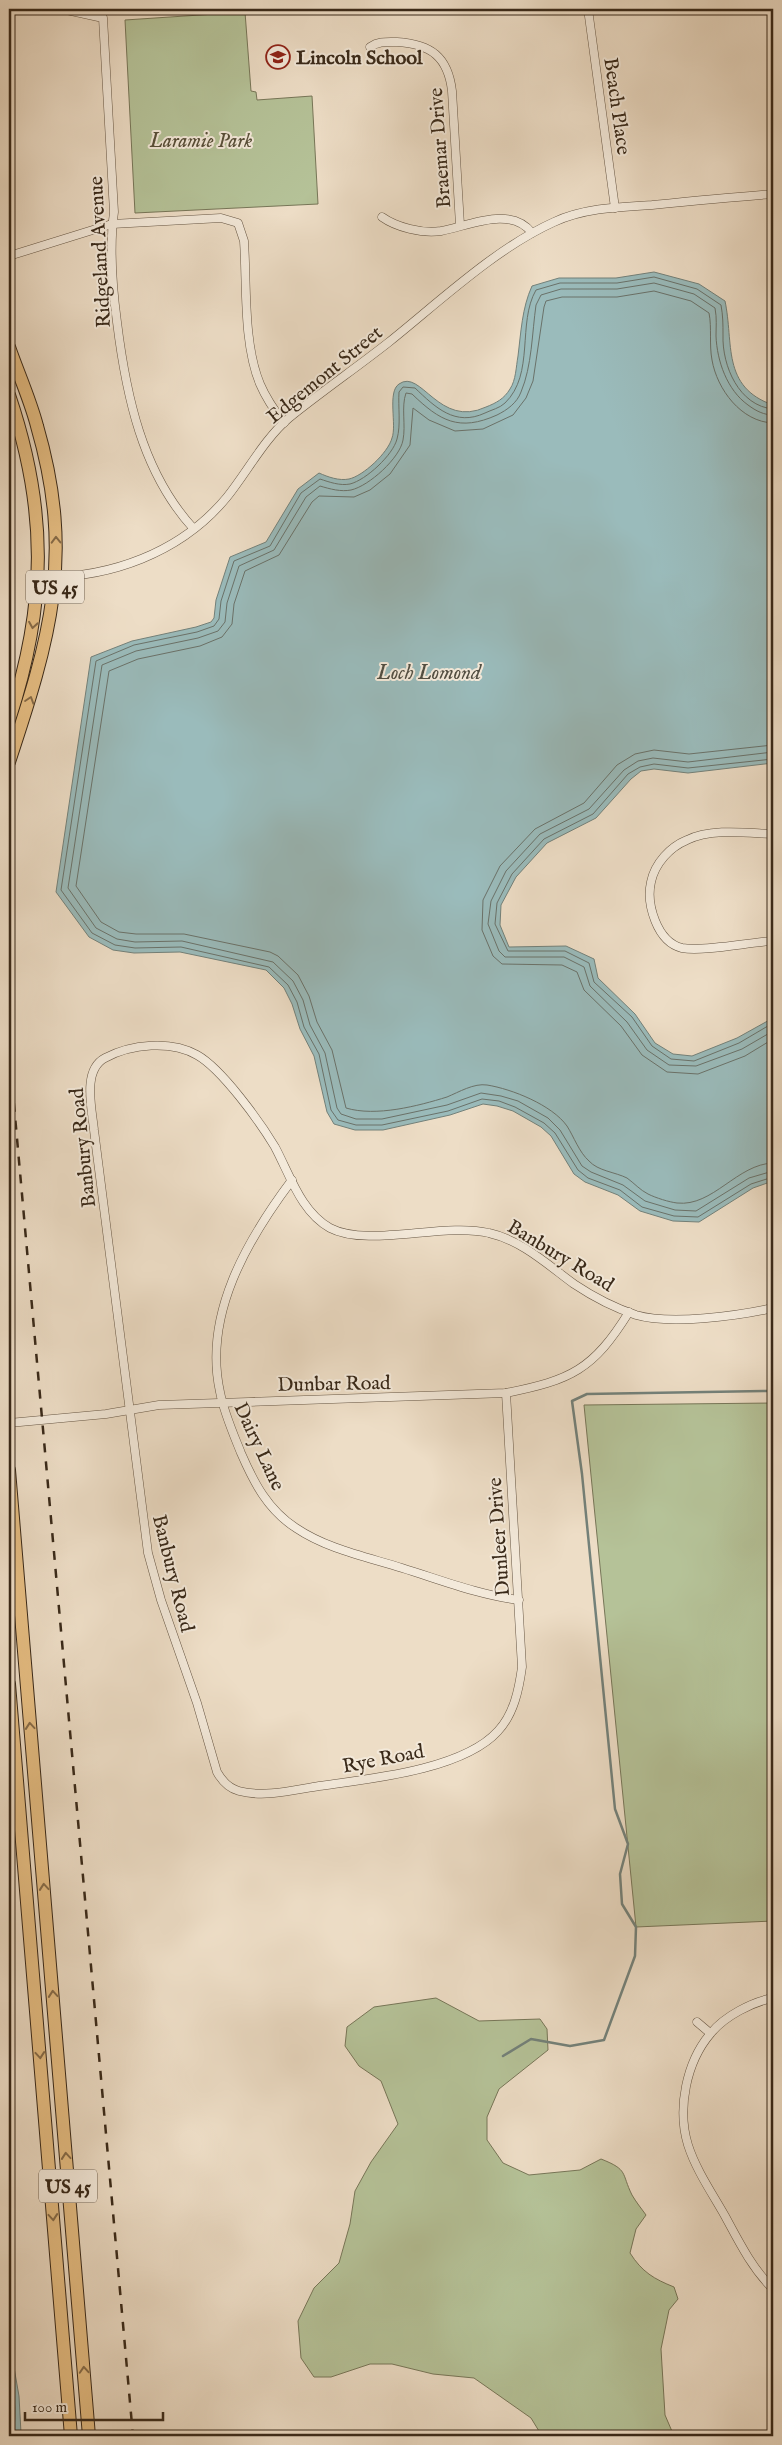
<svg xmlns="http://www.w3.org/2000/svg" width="782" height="2445" font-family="'IM FELL English',serif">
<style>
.green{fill:#b5c298;stroke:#777658}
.water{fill:#9abbbb;stroke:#73817a}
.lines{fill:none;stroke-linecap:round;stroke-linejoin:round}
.shore{stroke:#6a726a;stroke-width:1}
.stream{stroke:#73817a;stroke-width:2.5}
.street-casing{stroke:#665644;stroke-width:9}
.primary-casing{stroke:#392919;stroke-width:14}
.street{stroke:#f3e9da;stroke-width:8}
.primary{stroke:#e6be83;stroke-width:12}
.rail{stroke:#392919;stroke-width:2.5;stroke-dasharray:9 9;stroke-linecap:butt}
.oneway{stroke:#876c49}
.labels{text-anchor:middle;stroke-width:4;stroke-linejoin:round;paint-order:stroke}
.shield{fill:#f3e9da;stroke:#716353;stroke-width:1}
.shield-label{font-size:19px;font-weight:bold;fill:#392919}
.poi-label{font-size:20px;font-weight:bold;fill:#392919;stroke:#f3e9da;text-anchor:start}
.street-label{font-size:20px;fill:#392919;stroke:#f3e9da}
.park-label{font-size:20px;font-style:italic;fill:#584f39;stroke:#f3e9da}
.water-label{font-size:21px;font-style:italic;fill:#514e42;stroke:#f3e9da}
</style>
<rect width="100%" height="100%" fill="#edddc6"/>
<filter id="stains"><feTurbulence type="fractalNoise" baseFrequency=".004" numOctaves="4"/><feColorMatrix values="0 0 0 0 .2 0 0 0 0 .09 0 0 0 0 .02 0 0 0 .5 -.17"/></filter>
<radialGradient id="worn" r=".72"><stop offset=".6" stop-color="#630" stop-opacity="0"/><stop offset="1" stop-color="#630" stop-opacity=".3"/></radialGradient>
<g class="green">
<polygon points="245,12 251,91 256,92 257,100 312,96 318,204 135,213 125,20"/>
<polygon points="773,1403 773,1921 636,1927 584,1405"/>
<path d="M436 1998 479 2021 540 2019 547 2029 548 2050 499 2089 487 2117V2140L503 2163 529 2175 580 2170 601 2159C629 2170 621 2173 632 2195 636 2202 641 2208 646 2215L636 2229 630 2253C642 2272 654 2279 674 2287L678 2299 669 2310 661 2349 665 2415 674 2436H542L531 2418 474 2378 433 2374 392 2364H370L331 2377H314L301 2358 298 2321 314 2288 339 2263 350 2224 355 2191 371 2162 398 2124 381 2081 359 2066 345 2046 347 2027 374 2007Z"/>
</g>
<g class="water">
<path d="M654 272 699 284 725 301C734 343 721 387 773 405V763L688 773 654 769 641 771 631 779 596 818 547 843 516 877 501 905 500 925 509 947 566 946 594 959 598 978 635 1014 655 1043 673 1054 692 1056 737 1038 773 1018V1181L753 1188 699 1222 673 1221 640 1211 618 1195 585 1182 574 1174 551 1136 541 1127 513 1111 497 1106 483 1104 450 1115 383 1130H355L334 1124 327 1112 314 1056 300 1029 292 1004 284 988 266 970 180 952 134 953 113 950 89 937 56 892 91 657 132 641 196 627 211 622 214 618 216 600 230 557 266 542 298 489 319 473C328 477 339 481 349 479 363 476 388 453 392 438 397 425 387 392 399 384 421 368 439 429 486 407 496 403 504 399 510 389 516 380 516 367 518 356 521 332 522 308 532 286L559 278H616Z"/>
<polygon points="9,2339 19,2396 21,2433 15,2436 9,2436"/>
</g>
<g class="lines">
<g class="shore">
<path d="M773 409C739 406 722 366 723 335 723 324 723 316 721 305L697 289 654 277 617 283H560L536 290C517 323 535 374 505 403 500 408 491 410 485 413 455 427 435 407 415 388L403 387 399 392C398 407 401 425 397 439 393 455 366 480 350 484 340 486 329 482 320 479L301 493 270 546 234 561 221 601 219 619 214 626 197 632 134 645 96 661 61 890 92 933 115 945 135 948 181 947 269 967 288 985 297 1002 304 1027 319 1054 331 1110 338 1120 356 1125H382L448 1111 482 1099 499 1101 515 1107 544 1123 555 1133 578 1170 588 1178 620 1190 642 1207 674 1216 698 1217 751 1184 773 1177"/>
<path d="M773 415C764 415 756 411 748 405 727 390 717 361 716 336 716 326 717 319 715 308L694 294 654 283 617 289H561L541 295 536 305C532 333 532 366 521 392 517 403 507 410 497 415 459 432 440 421 412 394L406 393C401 407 406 425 403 440 400 458 369 486 351 490 341 492 330 489 320 486L306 497 274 550 239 566 227 603 225 622 218 631 198 638 136 651 102 665 68 888 96 928 117 939 135 942 182 941 273 962 293 981 303 1000 310 1025 325 1053 337 1108 341 1114 356 1119H382L447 1105 481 1093 501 1096 518 1101 548 1118 560 1130 582 1166 591 1172 623 1185 645 1201 675 1210 696 1211 749 1178 773 1171"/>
<path d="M773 423C741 422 717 389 712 360 709 344 712 328 709 313L691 301 654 291 617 297H562L546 301 544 307 533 381 526 398 513 415 483 429 455 431 429 420 413 408 410 445 390 474 370 490 354 497 319 496 312 502 279 555 245 571 234 604 232 624 222 637 200 646 138 659 109 671 76 886 101 922 119 932 136 934H184L270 952 278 956 298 975 309 996 317 1022 332 1050 346 1108C376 1117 418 1106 447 1097 459 1092 474 1083 487 1085 512 1089 552 1105 567 1126 574 1137 579 1152 589 1161 598 1171 615 1172 627 1178 634 1183 640 1190 648 1194 656 1198 669 1202 677 1203 713 1207 737 1164 773 1163"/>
<polyline points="773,745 689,754 654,750 635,754 617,765 584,803 535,829 500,866 483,900 482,930 493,956 502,964 562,965 577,972 584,990 621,1026 642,1055 667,1072 698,1074 745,1056 773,1039"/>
<polyline points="773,752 688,762 653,758 638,761 624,770 589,809 540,834 506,871 491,901 488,924 499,951 505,957 564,957 584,967 590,986 627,1022 647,1050 669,1065 696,1066 742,1049 773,1031"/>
<polyline points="773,759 688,768 654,764 640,767 628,774 593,814 544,839 512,874 497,903 495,924 508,951 565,951 589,963 594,982 632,1017 652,1046 671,1059 694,1061 739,1043 773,1023"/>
<path d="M9 2362C14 2386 17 2413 13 2436"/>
</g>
<polyline class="stream" points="503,2056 531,2039 570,2046 604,2040 635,1956 636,1927 622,1904 620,1874 628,1844 615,1809 582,1474 572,1401 587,1394 767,1391 773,1388"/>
<g class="street-casing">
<g id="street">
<path d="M62 9 103 18 114 212C109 249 112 285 117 322 126 395 142 472 193 528"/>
<polyline points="588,9 615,208"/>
<path d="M370 47C379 41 386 42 397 42 431 44 448 57 452 91L460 225"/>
<path d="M382 217C396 227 422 234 441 231 468 226 511 205 532 233"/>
<path d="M9 256 112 224 221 218 238 223 244 241C247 285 243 343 260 384 266 398 274 410 284 423"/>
<path d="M38 577C109 579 181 553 227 497 247 472 265 438 289 418 321 392 356 368 389 342 439 302 496 248 554 222 584 208 619 207 652 205 692 201 733 197 773 194"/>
<path d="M773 834C747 833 712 828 687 840 670 847 655 863 651 882 646 904 657 942 682 948 703 952 750 942 773 941"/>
<path d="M292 1180C247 1240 203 1315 220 1392 224 1413 233 1433 241 1453 254 1483 268 1510 296 1528 327 1549 367 1557 402 1568 441 1580 479 1595 519 1600"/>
<path d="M506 1393 522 1667C519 1689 514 1714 498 1731 463 1770 369 1779 319 1786 294 1790 264 1798 239 1791 228 1788 222 1781 217 1772L197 1703 161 1600 148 1553 94 1130C92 1109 82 1070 105 1058 131 1044 171 1040 197 1055 222 1069 260 1122 275 1147 290 1175 301 1212 330 1228 368 1248 444 1222 489 1233 521 1240 548 1265 574 1284 592 1296 615 1308 636 1315 670 1325 738 1316 773 1308"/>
<path d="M9 1423 106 1414 159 1405 506 1393C571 1380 593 1370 629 1312"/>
<path d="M773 1998C752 2002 725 2016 711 2033 686 2062 677 2109 688 2145 696 2170 712 2193 725 2216 739 2242 752 2268 773 2289"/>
<polyline points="697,2022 710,2033"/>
</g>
</g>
<g class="primary-casing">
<g id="primary">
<path d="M9 347C18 373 30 399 37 426 75 557 50 638 9 762"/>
<path d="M9 395C48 510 47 605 9 720"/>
<polyline points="9,1470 89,2436"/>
<polyline points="9,1684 71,2436"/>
</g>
</g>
<use href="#street" class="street"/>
<use href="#primary" class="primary"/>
<polyline class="rail" points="9,1049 133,2436"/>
</g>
<defs><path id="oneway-chevron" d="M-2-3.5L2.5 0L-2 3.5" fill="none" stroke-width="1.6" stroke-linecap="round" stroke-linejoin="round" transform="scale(1.25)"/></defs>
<g class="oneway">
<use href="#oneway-chevron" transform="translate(56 540) rotate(-91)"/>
<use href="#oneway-chevron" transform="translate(33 625) rotate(99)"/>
<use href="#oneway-chevron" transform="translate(30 700) rotate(-72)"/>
<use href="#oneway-chevron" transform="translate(30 1726) rotate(-95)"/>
<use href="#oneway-chevron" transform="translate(44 1887) rotate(-95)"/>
<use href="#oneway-chevron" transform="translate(53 1994) rotate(-95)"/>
<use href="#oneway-chevron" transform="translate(40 2055) rotate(85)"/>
<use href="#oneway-chevron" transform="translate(66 2156) rotate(-95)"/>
<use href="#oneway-chevron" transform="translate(53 2217) rotate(85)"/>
<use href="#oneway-chevron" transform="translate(84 2370) rotate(-94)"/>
</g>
<defs>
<g id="school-ring" transform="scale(1.25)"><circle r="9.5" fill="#f3e9da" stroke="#8f2418" stroke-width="1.5"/><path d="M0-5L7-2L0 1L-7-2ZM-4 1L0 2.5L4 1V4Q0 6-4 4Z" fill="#8f2418"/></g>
</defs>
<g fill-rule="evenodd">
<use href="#school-ring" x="278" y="57"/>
</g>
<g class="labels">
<g class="shield">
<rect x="26" y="570.5" width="58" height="33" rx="4"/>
<rect x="39" y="2169.5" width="58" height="33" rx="4"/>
</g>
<g class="shield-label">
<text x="55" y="594">US 45</text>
<text x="68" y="2193">US 45</text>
</g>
<g class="poi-label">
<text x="296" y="64">Lincoln School</text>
</g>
<g class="street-label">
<text transform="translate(618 106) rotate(82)" y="7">Beach Place</text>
<text transform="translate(439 148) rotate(-94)" y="7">Braemar Drive</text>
<text transform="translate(99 252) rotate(-93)" y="7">Ridgeland Avenue</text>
<text transform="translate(324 374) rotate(-39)" y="7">Edgemont Street</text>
<text transform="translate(82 1148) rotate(-96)" y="7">Banbury Road</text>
<text transform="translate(561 1255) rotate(31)" y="7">Banbury Road</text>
<text transform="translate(334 1383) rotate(-1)" y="7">Dunbar Road</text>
<text transform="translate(260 1446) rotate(65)" y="7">Dairy Lane</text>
<text transform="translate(498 1537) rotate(-94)" y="7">Dunleer Drive</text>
<text transform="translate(174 1573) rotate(76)" y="7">Banbury Road</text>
<text transform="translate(383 1758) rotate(-11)" y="7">Rye Road</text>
</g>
<g class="park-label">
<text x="201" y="147">Laramie Park</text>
</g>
<g class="water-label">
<text x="429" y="679">Loch Lomond</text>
</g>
</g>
<rect width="782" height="2445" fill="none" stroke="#edddc6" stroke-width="30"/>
<rect x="10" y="10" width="762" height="2425" fill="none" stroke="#392919" stroke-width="2.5"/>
<rect x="15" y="15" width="752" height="2415" fill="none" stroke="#392919"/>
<path d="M25 2412v8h138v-8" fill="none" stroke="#392919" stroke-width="2.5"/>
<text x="32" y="2412" font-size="15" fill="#392919" stroke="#f3e9da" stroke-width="4" paint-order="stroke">100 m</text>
<rect width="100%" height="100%" filter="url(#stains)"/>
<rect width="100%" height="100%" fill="url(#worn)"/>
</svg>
